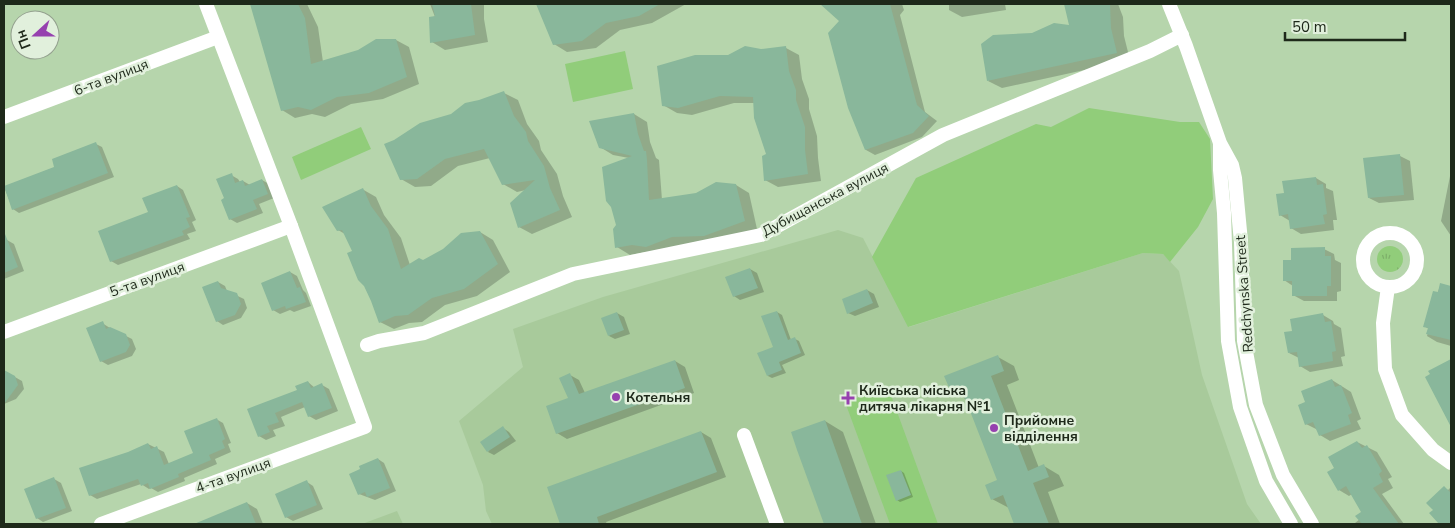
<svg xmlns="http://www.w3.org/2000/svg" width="1455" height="528" font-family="'Nunito Sans',sans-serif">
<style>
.built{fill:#a8ca9b}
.grass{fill:url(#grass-tufts)}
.park{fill:#91cd7a}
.shadow{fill:#0003}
.building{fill:#89b79b}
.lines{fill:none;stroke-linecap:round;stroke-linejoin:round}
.minor{stroke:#fff;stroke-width:14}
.poi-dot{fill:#9641af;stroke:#e1f0dc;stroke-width:2}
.labels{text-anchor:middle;stroke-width:5;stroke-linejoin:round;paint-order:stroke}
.street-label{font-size:14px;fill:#1e291a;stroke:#e1f0dc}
.poi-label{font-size:14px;font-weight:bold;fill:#1e291a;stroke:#e1f0dc;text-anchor:start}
</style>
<defs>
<pattern id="grass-tufts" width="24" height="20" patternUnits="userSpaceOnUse" patternTransform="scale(1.25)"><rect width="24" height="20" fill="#91cd7a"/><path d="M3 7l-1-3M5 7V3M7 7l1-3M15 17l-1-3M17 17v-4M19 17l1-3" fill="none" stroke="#7db069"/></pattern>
</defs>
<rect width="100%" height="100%" fill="#b6d5ac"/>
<g class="built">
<polygon points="838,230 863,238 909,327 1143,253 1163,254 1179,271 1202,375 1247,504 1261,524 492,524 486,511 483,485 459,421 523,367 513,329 603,297"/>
<polygon points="397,511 403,524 362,524"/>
</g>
<circle class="grass" cx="1390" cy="259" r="13"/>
<g class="park">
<polygon points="625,51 633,89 573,102 565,64"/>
<polygon points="1089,108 1180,122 1199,122 1210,139 1213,199 1198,227 1170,262 1163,254 1143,253 908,327 872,257 916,178 1036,124 1051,127"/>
<polygon points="361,127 371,149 301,180 292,157"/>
<polygon points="888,387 938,524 890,524 845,402"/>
</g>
<g class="shadow">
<polygon points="252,4 307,4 318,27 323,62 396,40 409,47 419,84 383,99 351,104 325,117 312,114 295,118 282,110"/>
<polygon points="430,4 484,4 484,19 488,42 445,50 432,42 435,17"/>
<polygon points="537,4 686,4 652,23 620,30 596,48 567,52 554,44"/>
<polygon points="822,4 902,4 904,10 900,15 925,112 937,121 922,137 875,155 866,150 849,107 840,21"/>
<polygon points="949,4 1005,4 1006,10 962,17 949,10"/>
<polygon points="1065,4 1118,4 1123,17 1124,36 1130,60 1002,88 988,81 1032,35 1070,27"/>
<polygon points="786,48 799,55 802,79 809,99 809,109 817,136 818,158 821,181 778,187 765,180 767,155 755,103 734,103 692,115 677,113 663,105 729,57"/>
<polygon points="504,93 518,100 527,124 539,141 541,150 557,174 563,196 572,217 532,234 519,227 526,190 517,192 503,184 490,158 458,166 431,186 415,187 401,179 452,115 480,101"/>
<polygon points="634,114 647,122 650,142 656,158 659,160 662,200 697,194 736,185 749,193 757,229 718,243 686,244 660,254 646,252 630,255 617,247 617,225 629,158 613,155 600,147"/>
<polygon points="96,144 102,147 114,177 19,213 13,209 4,187 56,167"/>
<polygon points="1400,156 1410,161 1414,200 1379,203 1369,198"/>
<polygon points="1451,171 1451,236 1441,221"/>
<polygon points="231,175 238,179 240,182 243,181 250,185 262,180 269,184 274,198 259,204 263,213 237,223 230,219 225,199"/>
<polygon points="1316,178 1326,184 1326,188 1333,191 1337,220 1333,220 1334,230 1301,234 1291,228 1290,221 1280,215 1286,194"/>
<polygon points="177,186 183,190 196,220 192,222 196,231 187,234 190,239 118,265 111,261 149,213"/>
<polygon points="362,189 376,197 384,215 401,238 410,265 423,261 480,232 493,240 510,272 477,296 445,305 422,322 409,323 394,329 380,322 354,251 345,234 338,230"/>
<polygon points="7,240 14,244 24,271 4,279 4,241"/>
<polygon points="1324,249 1334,254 1335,260 1341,263 1341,291 1337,292 1337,301 1304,301 1293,295 1293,286 1284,280 1292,261"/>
<polygon points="750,269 757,273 764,292 740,300 734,296"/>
<polygon points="290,272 297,276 303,290 306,293 311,306 294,312 290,310 280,314 273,310"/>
<polygon points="218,282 225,286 227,291 244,299 247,308 241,318 223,325 217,321"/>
<polygon points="1441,284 1451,287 1451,346 1437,342 1427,336 1429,329 1424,326"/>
<polygon points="867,290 874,294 879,307 855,316 848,313"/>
<polygon points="777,312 782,315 791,340 795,339 799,341 805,355 782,365 786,373 772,378 768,376 774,347"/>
<polygon points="617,313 624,317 630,334 615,339 609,336"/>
<polygon points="1323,315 1333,321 1334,324 1341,328 1345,356 1341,357 1343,366 1310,372 1300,366 1299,358 1289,353"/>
<polygon points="102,323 110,328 132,339 136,349 132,356 108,365 101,361"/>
<polygon points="998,357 1014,366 1019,380 1007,385 1039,468 1044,466 1059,475 1064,486 1048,492 1060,524 1015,524 1009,508 992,499 999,481 967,400 952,391"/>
<polygon points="1451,360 1451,420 1449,419 1430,371"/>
<polygon points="675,361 685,367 694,393 567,439 557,433 569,399 570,375 579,380 585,393"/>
<polygon points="4,371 22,381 24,389 16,399 4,404"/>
<polygon points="1332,380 1351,392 1361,419 1357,421 1361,429 1330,441 1320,435 1318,430 1306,424 1307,403"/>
<polygon points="308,382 315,388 322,385 329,389 338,411 316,420 309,416 305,407 281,417 285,426 273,430 276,436 266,440 259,436 249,410 299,390"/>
<polygon points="216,419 223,423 231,443 228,444 231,452 215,459 217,464 184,478 185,481 158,492 151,488 149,489 141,484 97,499 90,495 128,453 148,444 164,452 169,464 195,454"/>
<polygon points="825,421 843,432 876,524 825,524 793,433"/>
<polygon points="503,428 509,432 516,441 494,455 488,452"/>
<polygon points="701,432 711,438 726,477 606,522 607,524 562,524 548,488"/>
<polygon points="1357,442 1377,452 1392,477 1388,479 1393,488 1382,494 1404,524 1356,524 1355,523 1360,519 1362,512 1352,494 1349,496 1339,490 1336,468"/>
<polygon points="378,459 384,463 396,491 375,500 359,494"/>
<polygon points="901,471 904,473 913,497 900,502 897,500"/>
<polygon points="54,479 61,483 72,511 43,522 37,518"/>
<polygon points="307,482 313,486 323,509 293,521 286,517"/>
<polygon points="1451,487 1451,524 1441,524 1431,514 1434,510 1444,488 1448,490"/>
<polygon points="247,503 257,509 263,524 209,524 207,520"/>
</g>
<g class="building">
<polygon points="250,4 298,4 305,18 311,64 358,50 376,39 396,39 407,77 369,93 337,97 311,110 298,107 281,111"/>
<polygon points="432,4 471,4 475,35 430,43 429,17 435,16"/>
<polygon points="536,4 660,4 639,16 606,23 582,41 553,45"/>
<polygon points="820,4 890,4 917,105 929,116 913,133 865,150 848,108 828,33 839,21"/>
<polygon points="1064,4 1110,4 1111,28 1117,53 987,81 981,44 993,35 1032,33 1054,23 1069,25"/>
<polygon points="745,46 761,49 786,46 789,71 796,90 796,100 805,127 805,150 808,174 764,181 762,156 766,154 754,118 753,97 720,96 678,108 662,106 657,66 695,55 728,55"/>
<polygon points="504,91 514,116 526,132 528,141 544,166 550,188 560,210 518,228 510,203 535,180 502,185 484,149 445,159 417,179 400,180 384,144 394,140 420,123 451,114 465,103 479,100"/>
<polygon points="634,113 638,134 644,151 646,151 647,160 649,200 696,193 716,182 736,184 745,221 704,236 672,237 646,247 632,245 615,248 613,229 616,225 611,207 606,201 602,167 632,156 599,148 589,121"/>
<polygon points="96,142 108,173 12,210 4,186 54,167 52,159"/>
<polygon points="1400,154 1404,195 1368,198 1363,158"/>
<polygon points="232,173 235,183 243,180 245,186 262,179 268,194 253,200 257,209 229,220 221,200 224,198 216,179"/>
<polygon points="1316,177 1317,185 1323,184 1327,214 1323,215 1325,224 1290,229 1288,214 1279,216 1276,194 1284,193 1282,181"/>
<polygon points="177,185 190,217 186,218 190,227 182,231 184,235 110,262 98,231 148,212 142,198"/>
<polygon points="363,188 371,206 388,229 401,269 419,258 423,260 443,249 461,233 480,231 498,264 464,289 432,298 408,315 395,316 379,323 371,301 364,286 358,280 347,253 352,251 342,230 337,231 322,207"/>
<polygon points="4,234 5,234 18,267 4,273"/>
<polygon points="1325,247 1325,256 1331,256 1331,286 1327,286 1327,296 1292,296 1292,281 1283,281 1283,260 1291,260 1291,248"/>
<polygon points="750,268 758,288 733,297 725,277"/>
<polygon points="290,271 297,288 300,287 306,302 286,309 285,306 272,311 261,283"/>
<polygon points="218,281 221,288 237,293 241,304 235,315 216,322 202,287"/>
<polygon points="1440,283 1451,286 1451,340 1426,334 1428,328 1423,327 1433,291 1438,292"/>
<polygon points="867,289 873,303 847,314 842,299"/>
<polygon points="777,311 788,340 795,337 801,353 779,362 782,370 767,376 757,353 773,347 761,316"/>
<polygon points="617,312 624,330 608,336 601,318"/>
<polygon points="1323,313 1325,322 1331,321 1336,351 1332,352 1333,361 1299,367 1297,352 1288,353 1284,332 1292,331 1290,319"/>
<polygon points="103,321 106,329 110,327 126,334 130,345 126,352 100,362 86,328"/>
<polygon points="998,355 1004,371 991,376 1028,471 1044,464 1049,477 1033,483 1049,524 1014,524 1003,495 991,500 985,485 997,480 961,388 951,392 944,376"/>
<polygon points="1451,359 1451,427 1425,377 1430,374 1428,371"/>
<polygon points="675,360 685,388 556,434 546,406 568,398 559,378 570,373 579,394"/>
<polygon points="4,370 15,376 18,385 4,404"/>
<polygon points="1332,379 1335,387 1341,385 1352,413 1348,415 1351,424 1319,436 1313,422 1305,425 1298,405 1305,402 1301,391"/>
<polygon points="308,381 311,388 322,383 332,408 308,417 302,402 275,413 279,422 267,426 270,432 258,437 247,409 297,390 295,386"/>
<polygon points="217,418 225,439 222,441 225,448 209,455 211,460 178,474 179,477 150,489 148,483 141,486 138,479 89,496 79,468 128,452 148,443 151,449 157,446 164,465 193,453 184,431"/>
<polygon points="825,420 862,524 824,524 797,450 791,432"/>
<polygon points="503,426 510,437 487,452 480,442"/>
<polygon points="701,431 717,472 597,517 599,524 560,524 547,487"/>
<polygon points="1357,441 1362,448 1367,445 1382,471 1379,474 1383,482 1373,488 1399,524 1362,524 1355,516 1361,512 1346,486 1338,491 1327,472 1334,468 1328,457"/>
<polygon points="378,458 390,488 367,497 365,492 358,495 349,474 360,469 359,466"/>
<polygon points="901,470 911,495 896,501 886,475"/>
<polygon points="54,477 66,508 36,519 24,489"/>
<polygon points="307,480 317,505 285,518 275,494"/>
<polygon points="1444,486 1451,493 1451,524 1439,524 1429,513 1433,510 1426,503"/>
<polygon points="247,502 256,524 194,524"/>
</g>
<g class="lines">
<g class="minor">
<polyline points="1169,4 1186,46 1220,143 1232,165 1235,178 1241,242 1244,341 1256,405 1283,475 1312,524"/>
<polyline points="4,117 218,37"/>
<polyline points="1220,144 1220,170 1224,213 1228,341 1240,407 1266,481 1291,524"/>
<circle cx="1390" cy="260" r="27"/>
<polyline points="1388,287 1383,323 1385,369 1402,415 1433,450 1451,463"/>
<polyline points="4,332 291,226"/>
<polyline points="367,345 379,341 424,333 573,274 761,235 943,135 1150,51 1182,35"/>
<polyline points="744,435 777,524"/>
<polyline points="101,524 365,427 291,226 206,4"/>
</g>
</g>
<g class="poi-dot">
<circle cx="616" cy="397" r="5"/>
<path d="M845.5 390.5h5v5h5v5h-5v5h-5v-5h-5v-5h5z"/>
<circle cx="994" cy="428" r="5"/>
</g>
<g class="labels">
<g class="street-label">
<text transform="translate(111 77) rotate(-21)" y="5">6-та вулиця</text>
<text transform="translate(825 199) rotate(-28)" y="5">Дубищанська вулиця</text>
<text transform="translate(147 279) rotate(-20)" y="5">5-та вулиця</text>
<text transform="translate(1244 294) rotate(-94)" y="5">Redchynska Street</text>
<text transform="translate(233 475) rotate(-20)" y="5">4-та вулиця</text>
</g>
<g class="poi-label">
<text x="859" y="395">Київська міська<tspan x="859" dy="16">дитяча лікарня №1</tspan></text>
<text x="626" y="402">Котельня</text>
<text x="1004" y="425">Прийомне<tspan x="1004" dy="16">відділення</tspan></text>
</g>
</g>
<rect width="1455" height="528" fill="none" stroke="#1e291a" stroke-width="10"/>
<g transform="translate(35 35) rotate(249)"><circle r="24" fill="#e1f0dc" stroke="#93a08e"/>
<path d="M0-4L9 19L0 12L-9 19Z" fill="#9641af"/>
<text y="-8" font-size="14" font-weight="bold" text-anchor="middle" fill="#1e291a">Пн</text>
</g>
<path d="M1285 32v8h120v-8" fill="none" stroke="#1e291a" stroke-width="2.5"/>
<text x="1292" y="32" font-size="15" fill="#1e291a" stroke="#e1f0dc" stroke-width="4" paint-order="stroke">50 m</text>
</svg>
